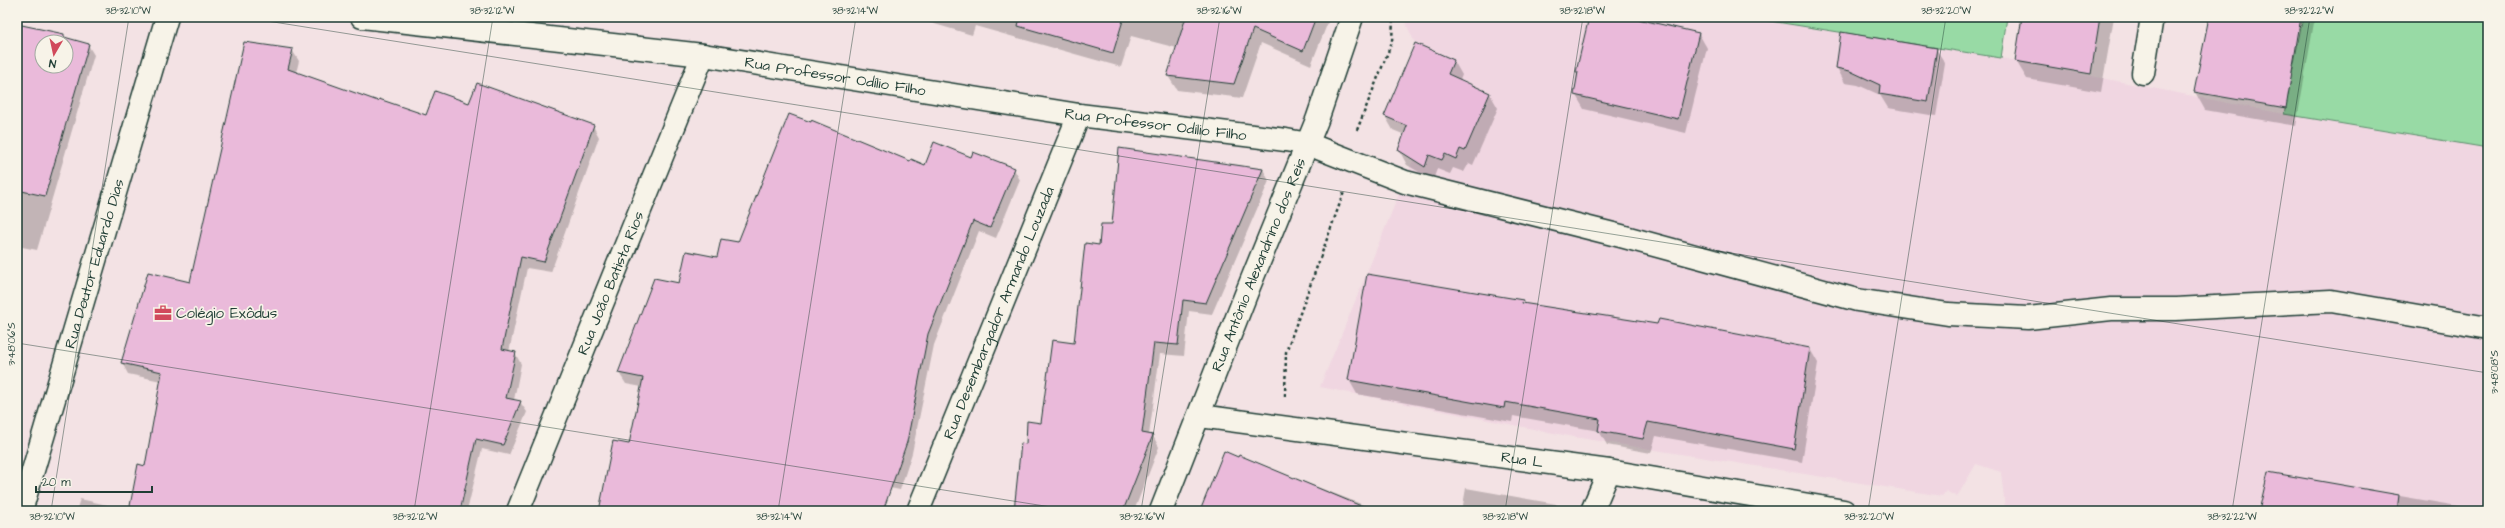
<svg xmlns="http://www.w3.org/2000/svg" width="2505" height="528" font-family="'Architects Daughter',sans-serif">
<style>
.built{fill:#f0d6e1}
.green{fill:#98daa5;stroke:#5c8c6c}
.shadow{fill:#0003;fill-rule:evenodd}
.building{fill:#eabada;stroke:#1f3d34;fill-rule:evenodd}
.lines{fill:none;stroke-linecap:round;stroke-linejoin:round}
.minor-casing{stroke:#1f3d34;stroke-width:25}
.path{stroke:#1f3d34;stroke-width:2.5;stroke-dasharray:3 3;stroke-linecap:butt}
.minor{stroke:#f7f3e8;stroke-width:22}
.ticks{fill:none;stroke:#1f3d34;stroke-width:1;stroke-opacity:0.45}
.labels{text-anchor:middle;stroke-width:3.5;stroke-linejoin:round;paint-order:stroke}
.street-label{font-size:15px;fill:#1f3d34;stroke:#f7f3e8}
.poi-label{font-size:15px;fill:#1f3d34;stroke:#f7f3e8;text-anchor:start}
.neatline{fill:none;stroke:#1f3d34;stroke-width:1.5}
.ticks-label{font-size:10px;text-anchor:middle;fill:#1f3d34}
</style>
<rect width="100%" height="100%" fill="#f3e2e4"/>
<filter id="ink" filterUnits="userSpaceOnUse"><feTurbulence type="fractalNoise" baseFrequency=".025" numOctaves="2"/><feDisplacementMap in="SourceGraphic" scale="8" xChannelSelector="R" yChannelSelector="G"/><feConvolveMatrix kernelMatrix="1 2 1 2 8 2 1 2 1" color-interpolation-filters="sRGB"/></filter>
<g filter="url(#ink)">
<polygon class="built" points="1403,17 1745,17 2001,58 2284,114 2488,148 2488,511 2021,511 2005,508 2001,472 1976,464 1957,497 1946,491 1942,496 1574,437 1320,387 1413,160 1410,158 1412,153 1398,148 1407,126 1384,116 1415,43"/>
<g class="green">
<polygon points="1745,17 2007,17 2001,58"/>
<polygon points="2303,17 2488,17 2488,148 2284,114"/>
</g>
<g class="shadow">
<polygon points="866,17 882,17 881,21"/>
<polygon points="911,17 1330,17 1311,65 1261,43 1242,98 1177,90 1168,76 1177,48 1131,36 1121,67 975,26 972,35"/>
<polygon points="1590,17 1625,17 1699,34 1707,48 1686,133 1584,109 1575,94 1577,72"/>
<polygon points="2017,17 2114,17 2101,92 2027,79 2016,61 2021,28"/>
<polygon points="2207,17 2315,17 2296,126 2205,110 2195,92 2207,32"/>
<path d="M17 25 64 35 66 39 88 45 94 55 37 250 17 246ZM42 42H66V66H42Z"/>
<polygon points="1842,33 1936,49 1945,63 1936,116 1888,108 1880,95 1858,85 1845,83 1837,68"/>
<polygon points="292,50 299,61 296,73 379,103 427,116 470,104 593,126 599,137 551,272 527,268 509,352 515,353 521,364 514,400 520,402 527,412 509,455 482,449 467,511 76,511 80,499 130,510 146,467 161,381 128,374 122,363 191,283"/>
<polygon points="1454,61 1462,75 1460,80 1490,94 1498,108 1473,165 1469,163 1464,172 1453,168 1450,174 1437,169 1433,180 1407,165 1399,150 1405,135 1393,130 1385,116"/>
<polygon points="1120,149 1263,169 1269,181 1212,314 1189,311 1184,356 1160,354 1149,435 1153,436 1159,447 1134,511 993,511 994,508 1015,510 1027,445 1042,424 1075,344 1100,246 1113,225"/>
<polygon points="972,158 1014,169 1020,180 996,238 979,231 934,345 912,453 900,490 860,482 855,511 600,511 630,446 642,387 626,384 619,373 680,284 739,244 910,163 925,166"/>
<polygon points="1522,300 1524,304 1810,349 1818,363 1802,462 1656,436 1651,453 1607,445 1599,431 1513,416 1512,422 1357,394 1349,380"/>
<polygon points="1240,457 1379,511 1203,511"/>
<polygon points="2268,473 2486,511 2260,511"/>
<polygon points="1466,488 1556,504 1560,511 1462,511"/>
</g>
<g class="building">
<polygon points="1020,17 1124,17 1113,53 1018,26"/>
<polygon points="1186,17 1316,17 1303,51 1253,29 1234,84 1167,76"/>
<polygon points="1589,17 1629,17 1699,33 1678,119 1574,95 1578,72 1576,72"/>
<polygon points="2022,17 2100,17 2091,74 2015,61"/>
<polygon points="2209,17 2301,17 2286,108 2194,92"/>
<path d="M17 24 64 34V37L89 44 45 196 17 190ZM42 42H66V66H42Z"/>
<polygon points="1841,32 1937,48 1928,102 1879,94 1880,85 1850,71 1836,68"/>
<polygon points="244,42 293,49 288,69 378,101 379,99 426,115 435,91 469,103 477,83 594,125 544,262 521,257 502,349 516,352 506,398 521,401 503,445 476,439 460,511 129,511 138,464 145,466 162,372 121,363 148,272 190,282"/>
<polygon points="1415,43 1454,60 1448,74 1490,93 1465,151 1460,149 1456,159 1445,154 1442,160 1429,155 1425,167 1398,150 1407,126 1384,116"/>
<polygon points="789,114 811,122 811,120 910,161 911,159 925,165 934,142 971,157 973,152 1015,168 990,228 973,221 928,334 907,442 883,511 599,511 613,441 629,444 643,378 618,373 654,278 679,283 686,251 717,257 721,239 738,242"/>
<polygon points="1119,148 1263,169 1206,303 1183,300 1178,345 1154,343 1142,433 1153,435 1123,511 1014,511 1021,443 1026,444 1027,421 1041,423 1052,340 1074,343 1085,243 1099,245 1101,224 1112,224"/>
<polygon points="1367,274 1523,300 1522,303 1657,324 1659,319 1810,348 1794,449 1648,422 1643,439 1598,431 1600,419 1505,402 1504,408 1348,380"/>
<polygon points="1224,451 1238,457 1239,455 1373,511 1200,511"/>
<polygon points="2268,472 2399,495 2397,511 2259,511"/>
</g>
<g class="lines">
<g class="minor-casing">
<g id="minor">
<path id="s1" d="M362 17 703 55 1079 115 1286 140 1308 144 1405 182 1621 236 1857 300 1948 314 2028 318 2111 309H2176L2331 301 2488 328"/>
<polyline points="2143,73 2152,17"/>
<path id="s2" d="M1200 416 1609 471 1844 511"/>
<path id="s3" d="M21 511 167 17"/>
<path id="s4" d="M518 511 703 55"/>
<path id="s5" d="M918 511 1079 115"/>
<path id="s6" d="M1161 511 1248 289 1317 120 1352 17"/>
<polyline points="1592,511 1609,471"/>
</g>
</g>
<g class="path">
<polyline points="1357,130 1392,42 1393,17"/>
<polyline points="1285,396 1286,352 1344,192"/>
</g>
<use href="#minor" class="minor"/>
</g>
</g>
<path class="ticks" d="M242 17 2488 373M17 343 1076 511M51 511 129 17M414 511 493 17M778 511 856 17M1141 511 1220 17M1505 511 1583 17M1868 511 1946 17M2232 511 2310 17"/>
<defs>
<g id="office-bare" transform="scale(1.38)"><path d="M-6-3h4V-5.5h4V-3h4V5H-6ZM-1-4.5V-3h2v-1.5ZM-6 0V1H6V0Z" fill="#d1495b" stroke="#f7f3e8" stroke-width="2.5" paint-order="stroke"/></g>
</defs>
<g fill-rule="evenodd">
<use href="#office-bare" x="163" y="313"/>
</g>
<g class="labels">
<g class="street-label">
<text dy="5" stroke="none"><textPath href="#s1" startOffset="477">Rua Professor Odílio Filho</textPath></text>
<text dy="5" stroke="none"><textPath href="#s1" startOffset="801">Rua Professor Odílio Filho</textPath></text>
<text dy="5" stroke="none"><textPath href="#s3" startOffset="258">Rua Doutor Eduardo Dias</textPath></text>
<text dy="5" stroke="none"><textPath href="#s6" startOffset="265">Rua Antônio Alexandrino dos Reis</textPath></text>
<text dy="5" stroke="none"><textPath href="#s4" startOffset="246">Rua João Batista Rios</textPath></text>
<text dy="5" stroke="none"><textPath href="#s5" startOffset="214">Rua Desembargador Armando Louzada</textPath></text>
<text dy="5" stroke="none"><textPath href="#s2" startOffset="325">Rua L</textPath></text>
</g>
<g class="poi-label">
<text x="176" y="318">Colégio Exôdus</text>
</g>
</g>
<rect width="2505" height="528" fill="none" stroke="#f7f3e8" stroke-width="44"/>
<g transform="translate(54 54) rotate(189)"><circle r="19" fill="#f7f3e8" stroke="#a1aaa0"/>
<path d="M0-3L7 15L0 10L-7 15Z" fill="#d1495b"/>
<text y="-6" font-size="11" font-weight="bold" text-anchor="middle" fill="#1f3d34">N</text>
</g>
<path d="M36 486v6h116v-6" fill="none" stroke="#1f3d34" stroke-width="2"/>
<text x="42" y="486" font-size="12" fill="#1f3d34" stroke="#f7f3e8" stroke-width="3" paint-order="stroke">20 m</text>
<rect x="22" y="22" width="2461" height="484" class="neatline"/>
<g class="ticks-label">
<text x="128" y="14">38°32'10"W</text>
<text x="492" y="14">38°32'12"W</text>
<text x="855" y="14">38°32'14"W</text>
<text x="1219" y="14">38°32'16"W</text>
<text x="1582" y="14">38°32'18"W</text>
<text x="1946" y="14">38°32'20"W</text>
<text x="2309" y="14">38°32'22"W</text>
<text transform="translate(11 344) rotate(-90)" y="4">3°48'06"S</text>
<text transform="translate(2494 372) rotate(-90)" y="4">3°48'08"S</text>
<text x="52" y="520">38°32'10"W</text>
<text x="415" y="520">38°32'12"W</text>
<text x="779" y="520">38°32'14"W</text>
<text x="1142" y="520">38°32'16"W</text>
<text x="1505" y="520">38°32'18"W</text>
<text x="1869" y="520">38°32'20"W</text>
<text x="2232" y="520">38°32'22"W</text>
</g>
</svg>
